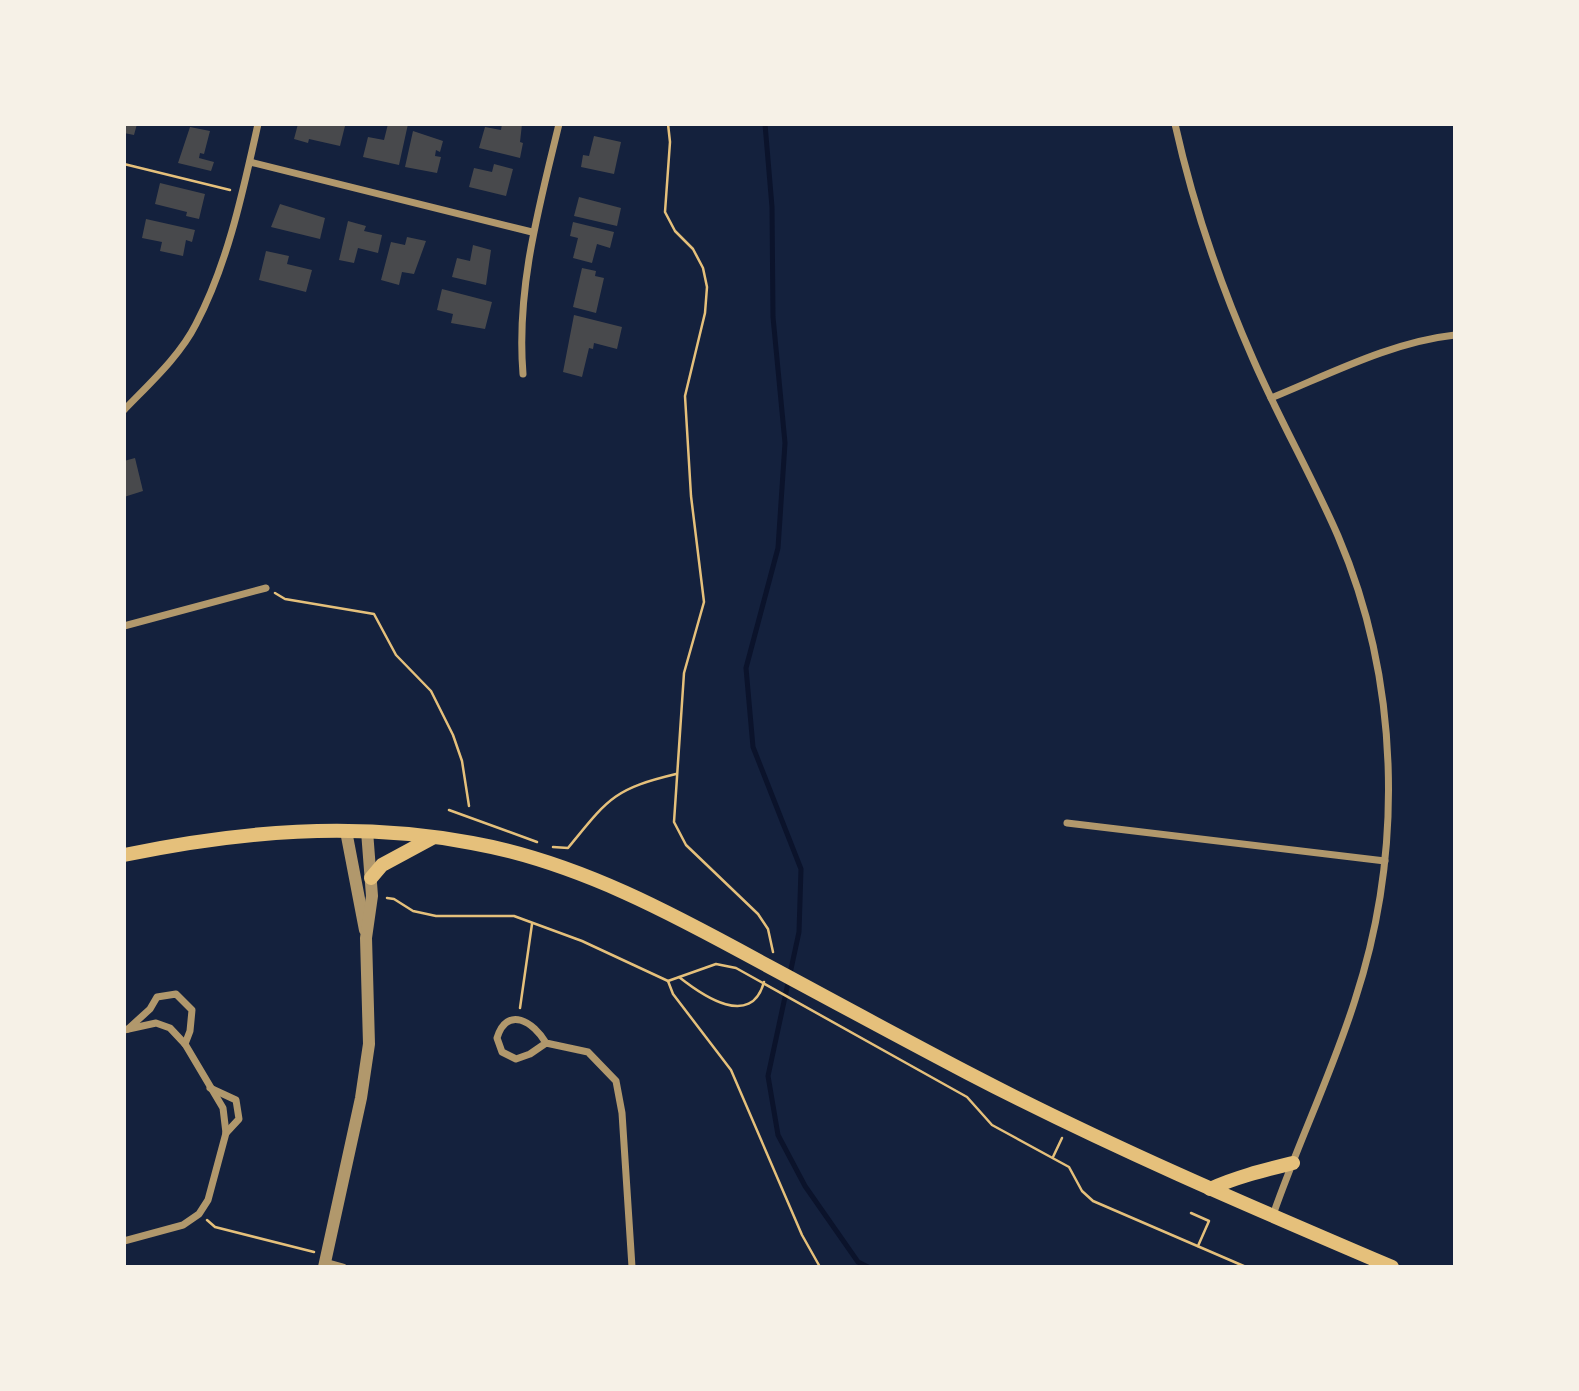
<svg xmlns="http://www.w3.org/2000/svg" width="1579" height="1391" font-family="Jost,sans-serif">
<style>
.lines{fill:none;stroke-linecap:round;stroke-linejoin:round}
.stream{stroke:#0b132b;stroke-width:5}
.building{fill:#48494c}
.path{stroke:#e5c07b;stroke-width:2.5}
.minor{stroke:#b1986c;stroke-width:7}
.tertiary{stroke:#b1986c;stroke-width:12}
.secondary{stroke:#e5c07b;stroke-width:14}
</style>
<rect width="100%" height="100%" fill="#14213d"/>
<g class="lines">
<polyline class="stream" points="765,124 772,207 773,317 785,443 778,548 746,668 753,747 801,869 799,932 768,1076 778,1135 805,1186 858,1262 868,1267"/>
</g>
<g class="building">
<polygon points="124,124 137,124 134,135 124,133"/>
<polygon points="298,124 345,126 340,146 309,139 308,143 294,139"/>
<polygon points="388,124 408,124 399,165 363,157 368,137 384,140"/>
<polygon points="502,124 522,124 520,142 523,143 520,158 479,148 485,127 501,130"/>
<polygon points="190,127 210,131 204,154 200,153 199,158 214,162 211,171 178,163"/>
<polygon points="413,131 443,141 440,152 436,150 435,156 441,157 437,173 405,167"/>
<polygon points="594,136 621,142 614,174 581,167 583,155 589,156"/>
<polygon points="494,164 513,169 506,196 469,187 474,168 492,172"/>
<polygon points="160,183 205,194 199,219 186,216 187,212 155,204"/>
<polygon points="579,197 621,208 617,226 574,216"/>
<polygon points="280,204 325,218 320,239 271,227"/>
<polygon points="146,219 195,230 192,242 186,240 183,256 160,251 162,242 142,238"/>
<polygon points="348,221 366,226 364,231 382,235 378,253 358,248 354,263 339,260"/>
<polygon points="573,222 614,232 610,248 597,244 592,263 573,258 578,238 570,236"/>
<polygon points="407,237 426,241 414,274 402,272 399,285 381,280 391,242 405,245"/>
<polygon points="473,245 491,250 486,285 452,277 457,258 470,261"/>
<polygon points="266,251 289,256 287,264 312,270 306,292 259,280"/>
<polygon points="582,268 596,271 595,276 604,278 596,313 573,307"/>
<polygon points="442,289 492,302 485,329 451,323 453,314 437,310"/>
<polygon points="574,315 622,327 617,349 594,343 593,349 589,348 582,377 563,372"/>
<polygon points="135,458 143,491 124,497 124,461"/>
</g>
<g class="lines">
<g class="path">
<polyline points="668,124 670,142 665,212 675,231 693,249 703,268 707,287 705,313 685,396 691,496 704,602 684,673 674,822 686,845 758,914 768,929 773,952"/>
<polyline points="124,164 230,190"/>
<polyline points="275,593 285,599 374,614 396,655 431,691 453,735 462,761 469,806"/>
<polyline points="449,810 537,842"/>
<path d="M553 847 568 848C608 799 613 789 676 774"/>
<polyline points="387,898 394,899 413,911 436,916 514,916 582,941 668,981 716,964 736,968 967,1097 992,1125 1069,1167 1082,1191 1093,1201 1246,1267"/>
<path d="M679 977C703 996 751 1029 764 982"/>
<polyline points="668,981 673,994 731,1070 802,1235 820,1267"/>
<polyline points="520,1008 532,924"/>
<polyline points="1053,1157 1062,1138"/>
<polyline points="1191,1213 1209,1221 1198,1246"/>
<polyline points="207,1220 215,1227 314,1252"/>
</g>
<g class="minor">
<path d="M1175 124C1193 205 1220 284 1253 359 1279 419 1312 476 1338 536 1400 681 1404 851 1355 1000 1332 1073 1298 1143 1273 1215"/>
<polyline points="250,162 532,232"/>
<path d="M523 374C516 289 539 207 559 124"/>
<path d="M1271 398C1330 374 1391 342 1455 335"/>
<path d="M124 410C149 384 180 356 196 324 228 263 243 191 258 124"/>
<polyline points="124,626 266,588"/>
<polyline points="1067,823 1385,861"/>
<polyline points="128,1029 150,1009 157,997 176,994 192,1010 190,1031 185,1044"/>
<polyline points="124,1030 156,1023 170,1028 185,1044 223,1108 226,1133 208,1200 199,1214 183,1225 124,1241"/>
<path d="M546 1043 530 1054 516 1059 502 1052 497 1038C507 1005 534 1022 546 1043L588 1052 616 1081 622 1113 632 1267"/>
<polyline points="210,1088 236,1100 239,1119 226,1133"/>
<polyline points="325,1262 343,1267"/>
</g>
<g class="tertiary">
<polyline points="346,831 365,930"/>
<polyline points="324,1267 361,1098 369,1044 366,938 372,896 367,831"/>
</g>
<g class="secondary">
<path d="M124 855C239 831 355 821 472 843 578 862 675 915 768 966 835 1002 901 1038 968 1073 1106 1145 1249 1206 1392 1267"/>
<polyline points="371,878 382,865 432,838"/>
<path d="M1210 1189C1236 1177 1265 1170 1293 1163"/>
</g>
</g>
<rect width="1579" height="1391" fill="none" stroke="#f6f1e7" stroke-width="252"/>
</svg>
